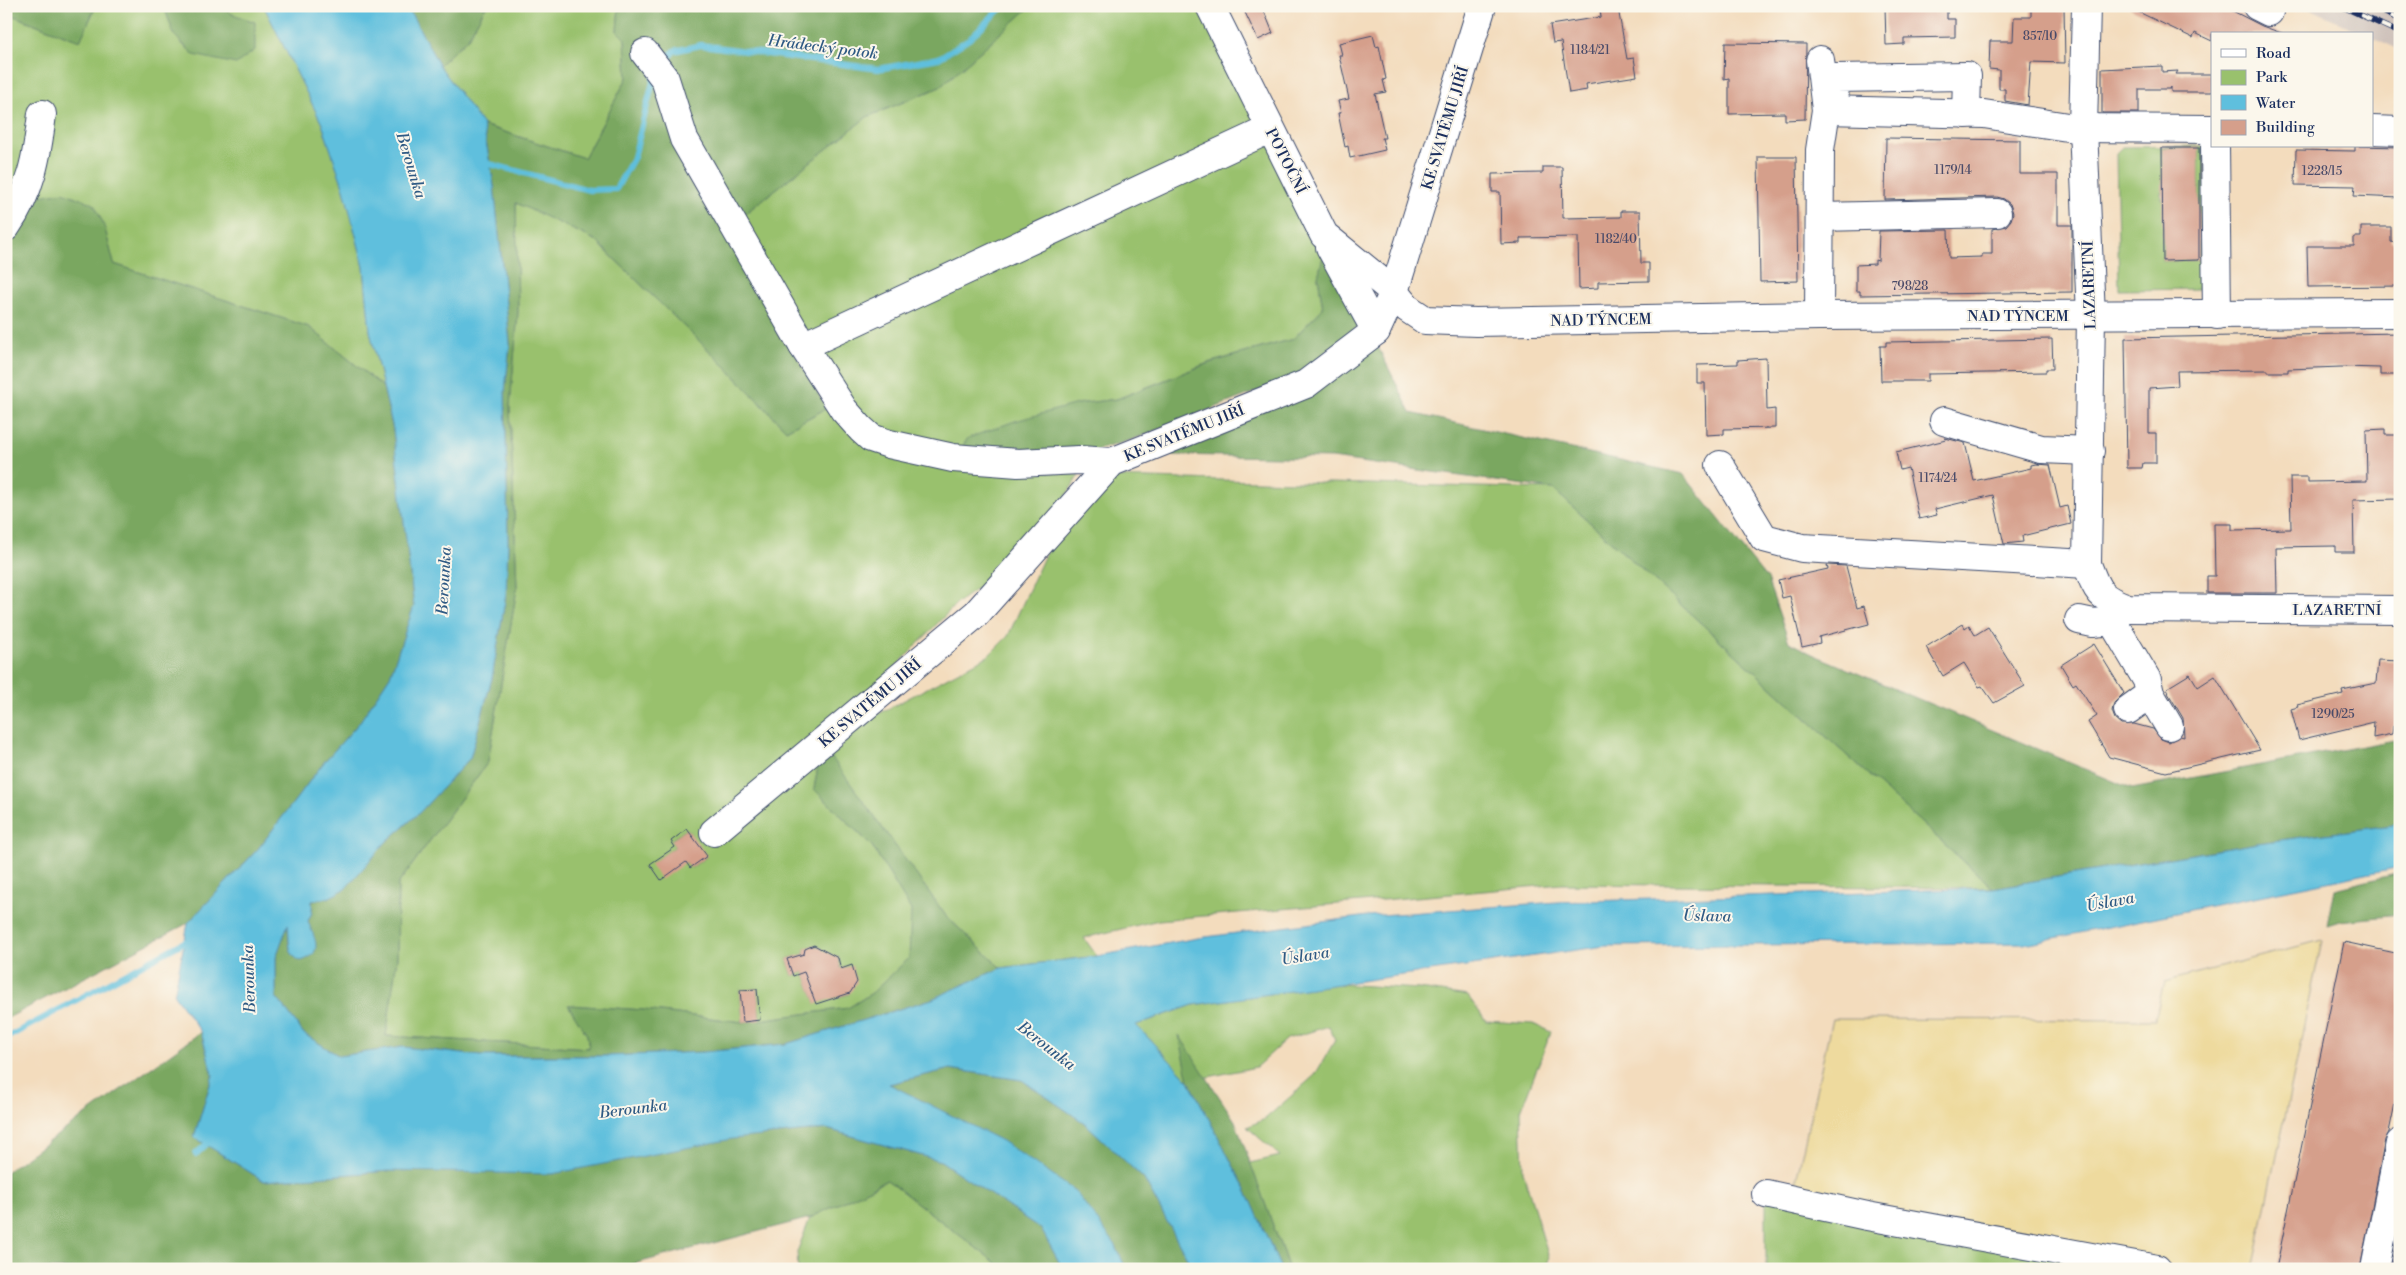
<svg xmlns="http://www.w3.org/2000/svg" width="2406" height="1275" font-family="'Libre Bodoni',serif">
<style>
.industrial{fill:#cec1ba}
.green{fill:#99c16d;stroke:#5a7866;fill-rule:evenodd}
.forest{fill:#7aa760;stroke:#4a6b5f}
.sand{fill:#eeda9e;stroke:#84847e}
.water{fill:#5fbfdd;stroke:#3d779e}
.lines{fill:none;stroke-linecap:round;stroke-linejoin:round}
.stream{stroke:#5fbfdd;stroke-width:6}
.building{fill:#d59f8b}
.minor-casing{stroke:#3b496c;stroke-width:30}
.minor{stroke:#fff;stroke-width:28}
.rail-casing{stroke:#1b2f5e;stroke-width:5.5}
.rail{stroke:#fbf7ec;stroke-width:4;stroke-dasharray:11;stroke-linecap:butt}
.labels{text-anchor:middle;stroke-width:4;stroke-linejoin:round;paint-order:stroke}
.number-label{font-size:12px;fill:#4a4b69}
.street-label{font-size:15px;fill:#1b2f5e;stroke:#fbf7ec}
.water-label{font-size:16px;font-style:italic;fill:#2f5a84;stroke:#fbf7ec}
</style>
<rect width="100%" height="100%" fill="#fbf7ec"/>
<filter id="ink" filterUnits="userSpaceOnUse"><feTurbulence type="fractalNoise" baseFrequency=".02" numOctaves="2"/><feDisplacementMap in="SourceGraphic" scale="10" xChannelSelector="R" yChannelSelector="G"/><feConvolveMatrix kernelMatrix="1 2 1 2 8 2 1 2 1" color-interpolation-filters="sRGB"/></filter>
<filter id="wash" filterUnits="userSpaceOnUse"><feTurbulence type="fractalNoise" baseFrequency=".0096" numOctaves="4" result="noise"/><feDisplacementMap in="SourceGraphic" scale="20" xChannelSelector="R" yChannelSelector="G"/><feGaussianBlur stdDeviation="1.12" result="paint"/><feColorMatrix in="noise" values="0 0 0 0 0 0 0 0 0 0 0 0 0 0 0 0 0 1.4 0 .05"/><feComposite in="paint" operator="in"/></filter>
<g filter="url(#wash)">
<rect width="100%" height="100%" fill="#f3dcbd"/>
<polygon class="industrial" points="2305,6 2400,6 2400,50 2372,37 2372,34 2364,34"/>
<g class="green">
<path d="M96 6H164C175 37 179 52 213 58L230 13 225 6H264L322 124 344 189 364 267 370 331 383 387 309 327 114 264 104 225 6 217V13L80 41Z"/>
<polygon points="486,6 619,6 617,31 625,38 627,78 584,158 483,125 439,65 468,38"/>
<polygon points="1031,6 1205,6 1326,244 1318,277 1323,308 1293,339 1208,363 1117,399 1077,404 958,453 867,426 723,231 867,117 940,87"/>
<path d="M2204 146 2209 289 2119 290 2116 154 2123 147ZM2162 148H2199V229H2201L2199 260 2163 261V199H2161V192H2163Z"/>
<path d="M516 202 595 240 726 367 786 430 827 408 973 464 1079 475 1053 517 993 577 956 604 823 743 988 656 1008 636 1048 548 1112 477 1553 489 1993 888 1562 884 1159 920 1084 938 1097 956 1001 968 946 916 822 745 814 789 872 846 912 910 910 959 872 993 848 1008 760 1020 757 989 740 990 743 1022 644 1010 569 1005 587 1035 589 1048 386 1036 397 958 398 884 488 762 517 588 510 406 518 312ZM687 829 706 857 691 868 686 862 651 864 675 847 671 840ZM814 945 822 948 825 955 830 953 834 957 838 956 841 969 852 966 853 988 848 990 849 994 816 1003 804 972 793 976 787 959 804 954 805 949Z"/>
<polygon points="1337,984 1420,989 1468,996 1486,1021 1533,1024 1551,1032 1521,1110 1523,1171 1549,1258 1546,1269 1289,1269 1250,1163 1280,1156 1247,1127 1265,1119 1315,1075 1335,1040 1329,1026 1287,1039 1256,1067 1189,1081 1136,1025 1193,1005"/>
<polygon points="887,1180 1004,1269 798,1269 797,1252 810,1218"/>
<polygon points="1766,1194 2157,1269 1766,1269"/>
</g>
<g class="forest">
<polygon points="6,6 96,6 80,41 6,13"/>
<polygon points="164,6 225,6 230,13 255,22 255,50 236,64 194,55 174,35"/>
<polygon points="407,6 486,6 468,38 439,65"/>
<path d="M619 6H1031L940 87 867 117 723 231 827 408 786 430 726 367 595 240 516 203 518 312 510 406 517 588 488 762 398 884 397 958 386 1036 589 1048 587 1035 568 1005 644 1010 743 1022 848 1008 872 993 909 958 911 910 872 846 814 789 822 744 946 916 1001 968 932 999 786 1044 704 1052 608 1056H480L403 1047 339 1056 304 1034 276 997V957L288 922C289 937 286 955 301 961L310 928 308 921 312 912V901L330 897 386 842 420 812 470 758 492 678 506 594 508 543 505 391 510 344 494 186 483 125 584 158 627 78 625 39 617 31Z"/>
<polygon points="63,192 94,204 104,225 114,264 309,327 383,387 393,429 414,606 390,676 359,723 325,761 258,849 188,923 6,1019 6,217 35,197"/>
<polygon points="1326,244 1365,321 1297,376 1131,440 1087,453 958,453 968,438 1015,421 1077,404 1117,399 1209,363 1293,339 1323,308 1318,277"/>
<polygon points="1376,343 1411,413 1683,474 1767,579 1789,642 1812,654 2132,789 2400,739 2400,824 2258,843 1993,888 1553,489 1332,458 1172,455 1164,447"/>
<polygon points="2400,873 2400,915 2340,921 2327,925 2334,889"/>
<polygon points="201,1032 213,1075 194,1137 264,1181 388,1171 827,1129 941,1161 1041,1229 1063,1269 1004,1269 887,1180 810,1218 614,1269 6,1269 6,1172"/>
<polygon points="1179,1035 1235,1121 1289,1269 1281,1269 1250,1198 1189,1081"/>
<polygon points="950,1069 1022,1080 1086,1124 1144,1179 1193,1269 1126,1269 1115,1244 920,1101 889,1084"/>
</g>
<polygon class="sand" points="2322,940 2253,1269 2157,1269 1792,1199 1832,1019 2155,1020 2164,982"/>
<path class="water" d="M264 6H407L439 65 483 125 494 186 510 344 505 391 508 543 506 594 492 678 470 758 420 812 386 842 345 889 330 897 312 901V912L308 921C312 935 327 953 301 961 286 955 290 938 288 924L276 957V997L304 1034 339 1056 403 1047 480 1056H608L704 1052 786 1044 932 999 1001 968 1097 956 1198 938 1368 916 1557 902 1993 888 2258 843 2400 824V867L2030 943 1605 946 1193 1005 1136 1025 1189 1081 1250 1198 1281 1269H1193L1144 1179 1086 1124 1022 1080 950 1069 889 1084 1002 1141 1075 1191 1115 1244 1126 1269H1063L1041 1229 941 1161 827 1129 732 1139 552 1174 388 1171 264 1181 194 1137 213 1075 201 1032 174 995 188 923 258 849 325 761 359 723 390 676 414 606 393 429 370 331 364 267 344 189 322 124Z"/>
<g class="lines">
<g class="stream">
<polyline points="662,65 674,51 701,45 878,69 939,58 969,39 1003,6"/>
<polyline points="482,162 589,190 616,189 634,157 654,78"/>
<polyline points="6,1038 190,939"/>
<polyline points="196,1154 211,1140"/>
</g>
</g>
<g id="blocks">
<g class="building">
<polygon points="1242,6 1262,6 1273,33 1258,40"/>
<polygon points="1885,6 1947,6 1947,19 1955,19 1955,37 1904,38 1904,44 1886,45"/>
<polygon points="2031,6 2064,6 2065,63 2031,62 2028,105 2005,101 2005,89 1999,89 1999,70 1989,69 1990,41 2013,41 2014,17 2031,17"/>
<polygon points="2126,6 2223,6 2262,26 2284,34 2212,34 2212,41 2195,33 2193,38"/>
<polygon points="1618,8 1627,59 1634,58 1637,76 1586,84 1587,90 1569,93 1561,42 1553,43 1550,25 1601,17 1600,10"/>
<polygon points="1373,35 1376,47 1379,46 1386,79 1383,80 1386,92 1375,94 1385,138 1382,138 1385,150 1350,158 1348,146 1345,147 1338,113 1341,113 1338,101 1349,99 1339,55 1342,55 1339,43"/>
<polygon points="1725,43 1806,44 1805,119 1785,120 1785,113 1729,114 1729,78 1724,79"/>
<polygon points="2162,66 2162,72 2178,71 2176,74 2212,74 2212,92 2171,92 2171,87 2170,89 2139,89 2139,113 2102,113 2102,69"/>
<polygon points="1886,138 2020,140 2020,174 2058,174 2058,225 2072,225 2072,292 1860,295 1860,291 1856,291 1856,265 1875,264 1875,260 1878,261 1879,231 1948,230 1949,258 1982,257 1982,254 1992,254 1992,229 2006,226 2011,220 2013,213 2010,204 2004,199 1997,197 1885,200"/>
<polygon points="2355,146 2400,147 2400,198 2354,196 2355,186 2295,185 2296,150 2355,151"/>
<polygon points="2162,148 2199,148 2199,260 2163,261"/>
<polygon points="1758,157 1796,157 1798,281 1760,282"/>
<polygon points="1543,167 1562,167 1563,218 1621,217 1621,211 1640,211 1641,263 1649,263 1649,281 1598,282 1598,288 1579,289 1578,237 1520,238 1520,243 1501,244 1500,192 1492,192 1492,174 1543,173"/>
<polygon points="2361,227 2391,227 2391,242 2400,244 2400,286 2308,287 2307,246 2354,246 2354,237 2361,237"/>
<polygon points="2400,333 2400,375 2380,375 2380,368 2341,367 2288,369 2288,372 2268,372 2268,370 2177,371 2178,386 2149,388 2149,433 2156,433 2156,463 2143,463 2142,468 2127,468 2125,338"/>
<polygon points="2052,339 2053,369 2046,369 2046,372 1928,374 1928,381 1881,381 1880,346 1886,346 1886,342"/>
<polygon points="1766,358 1767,410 1775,409 1775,428 1724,429 1724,434 1706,435 1705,383 1697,383 1697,365 1738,364 1738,360"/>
<polygon points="2385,429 2385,435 2400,435 2400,499 2353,500 2354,552 2335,552 2335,546 2276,547 2277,593 2207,593 2207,576 2215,576 2214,524 2232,524 2232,530 2291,529 2290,477 2308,477 2308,482 2367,481 2366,430"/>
<polygon points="1945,438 1965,443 1974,481 2031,468 2031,465 2036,464 2050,465 2060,508 2067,506 2071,524 2022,536 2023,542 2004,544 1993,495 1935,509 1937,515 1919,519 1908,468 1900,470 1896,452 1946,440"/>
<polygon points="1827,565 1846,566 1857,608 1864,606 1869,624 1819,637 1820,643 1802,647 1790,596 1782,598 1778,580 1828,569"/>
<polygon points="1963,624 1965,628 1969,625 1975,635 1988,627 2025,686 1994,703 1982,686 1979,687 1964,663 1943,676 1926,647"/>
<polygon points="2094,644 2124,693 2114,703 2112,711 2115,719 2121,724 2134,724 2153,729 2161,739 2169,742 2180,736 2184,737 2183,718 2168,693 2169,692 2167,688 2190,674 2198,687 2215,676 2260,750 2166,772 2109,757 2088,722 2097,716 2076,683 2073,685 2061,665"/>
<polygon points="2378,660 2400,661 2400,726 2393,726 2392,734 2373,738 2374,722 2299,740 2291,709 2298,707 2297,705 2343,694 2342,690 2376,683"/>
<polygon points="687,829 707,856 690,868 686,862 661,880 650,864 675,847 671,841"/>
<polygon points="2344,942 2400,954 2400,1080 2389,1132 2385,1140 2360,1269 2276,1269"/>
<polygon points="814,945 838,958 841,969 852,965 857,982 850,993 816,1004 804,972 793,976 787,959 804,954 805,949"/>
<polygon points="757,989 760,1020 743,1022 740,990"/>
<polygon points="2398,1234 2400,1234 2400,1269 2391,1269"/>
</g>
</g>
</g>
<g filter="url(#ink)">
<use href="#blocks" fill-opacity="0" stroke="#3b496c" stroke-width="1"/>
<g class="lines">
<g class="minor-casing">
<g id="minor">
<polyline points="1210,6 1324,235 1394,292 1407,308 1425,320 1476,322 1819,316 2400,313"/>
<path d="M2086 6 2083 128 2091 316 2087 564C2097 591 2099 598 2128 608L2400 610"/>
<polyline points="2257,6 2269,12"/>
<polyline points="645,53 665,79 684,139 803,346 844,410 861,429 871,438 889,444 953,458 1018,463 1079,460 1112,462"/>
<polyline points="1835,108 1834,78 1967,76 1966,114"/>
<polyline points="1826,110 1984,114 2074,128 2212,129"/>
<polyline points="2372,130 2400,131"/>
<polyline points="2215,146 2217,315"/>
<polyline points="1820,217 1997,213"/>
<path d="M6 227C31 191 37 157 42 114"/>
<polyline points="1330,247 1376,331"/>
<polyline points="1819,316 1820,150 1826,110 1820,60"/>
<polyline points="803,346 1270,129"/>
<polyline points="1944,421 2041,449 2090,451"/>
<polyline points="1720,465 1764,538 1802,548 2087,564"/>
<polyline points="2079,620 2093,623 2112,621 2147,680 2150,694 2128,710"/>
<polyline points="2150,694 2169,726"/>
<polyline points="714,832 976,614 1112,462 1306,384 1376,331 1394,292 1482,6"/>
<polyline points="1766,1194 1867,1216 2157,1269"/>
<polyline points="2375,1269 2400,1143"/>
</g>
</g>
<use href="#minor" class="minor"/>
<g class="rail-casing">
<g id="rail">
<polyline points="2341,6 2400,33"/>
<polyline points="2371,6 2400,20"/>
</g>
</g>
<use href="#rail" class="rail"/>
</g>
</g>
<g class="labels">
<g class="number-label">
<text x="2040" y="40">857/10</text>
<text x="1590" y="54">1184/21</text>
<text x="1953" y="174">1179/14</text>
<text x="2322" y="175">1228/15</text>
<text x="1616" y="243">1182/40</text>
<text x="1910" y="290">798/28</text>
<text x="1938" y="482">1174/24</text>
<text x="2333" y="718">1290/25</text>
</g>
<g class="street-label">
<text transform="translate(1445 128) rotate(-73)" y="5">KE SVATÉMU JIŘÍ</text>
<text transform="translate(1286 161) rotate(63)" y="5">POTOČNÍ</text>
<text transform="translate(2089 285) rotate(-92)" y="5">LAZARETNÍ</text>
<text x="2018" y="321">NAD TÝNCEM</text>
<text transform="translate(1601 320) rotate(-1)" y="5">NAD TÝNCEM</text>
<text transform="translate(1184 433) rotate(-22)" y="5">KE SVATÉMU JIŘÍ</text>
<text x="2337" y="615">LAZARETNÍ</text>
<text transform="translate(870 703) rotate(-40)" y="5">KE SVATÉMU JIŘÍ</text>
</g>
<g class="water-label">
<text transform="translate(823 46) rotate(7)" y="6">Hrádecký potok</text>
<text transform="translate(412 165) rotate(73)" y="6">Berounka</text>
<text transform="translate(443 581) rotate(-87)" y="6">Berounka</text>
<text transform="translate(2110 901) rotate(-11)" y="6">Úslava</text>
<text transform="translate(1707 915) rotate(1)" y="6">Úslava</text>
<text transform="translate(1305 955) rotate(-9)" y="6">Úslava</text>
<text transform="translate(248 979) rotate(-92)" y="6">Berounka</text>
<text transform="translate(1047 1045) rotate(38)" y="6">Berounka</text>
<text transform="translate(633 1108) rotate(-7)" y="6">Berounka</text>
</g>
</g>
<rect width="2406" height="1275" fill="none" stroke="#fbf7ec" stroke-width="25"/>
<rect x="2211" y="32" width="162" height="115" fill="#fbf7ec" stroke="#a1a7b3"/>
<rect x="2221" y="49" width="25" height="8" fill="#ffffff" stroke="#a1a7b3"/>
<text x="2256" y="58" font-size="15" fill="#1b2f5e">Road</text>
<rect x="2221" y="70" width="25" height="15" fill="#99c16d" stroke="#a1a7b3"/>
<text x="2256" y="82" font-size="15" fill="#1b2f5e">Park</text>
<rect x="2221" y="95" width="25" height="15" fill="#5fbfdd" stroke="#a1a7b3"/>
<text x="2256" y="108" font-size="15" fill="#1b2f5e">Water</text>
<rect x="2221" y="120" width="25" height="15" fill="#d59f8b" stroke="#a1a7b3"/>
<text x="2256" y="132" font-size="15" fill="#1b2f5e">Building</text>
</svg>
